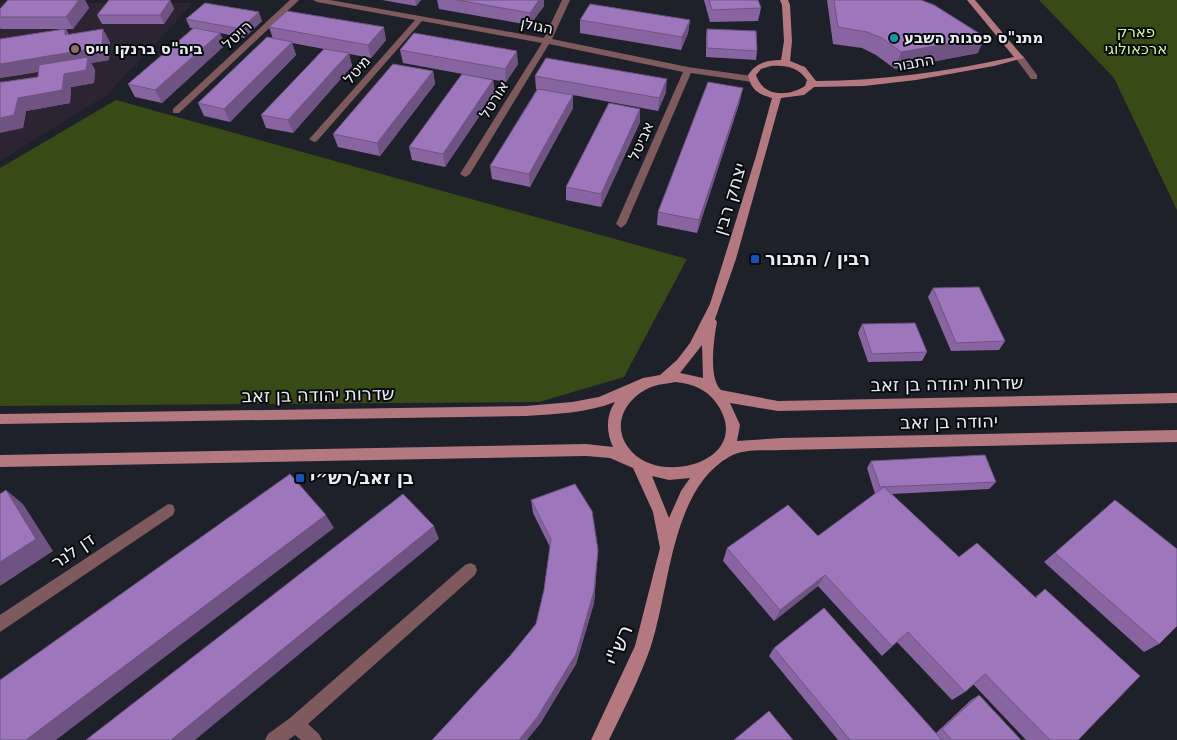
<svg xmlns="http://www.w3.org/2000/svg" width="1177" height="740" font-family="'DejaVu Sans',Heebo,sans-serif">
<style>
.education{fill:#2c2433}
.green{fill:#384a15}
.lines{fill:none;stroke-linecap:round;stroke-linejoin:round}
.street{fill:#7e595e;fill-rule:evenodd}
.secondary{fill:#b47881;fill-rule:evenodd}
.wall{fill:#8865a1}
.shaded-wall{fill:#6f5383}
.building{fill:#9e76bb;stroke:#6f5383}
.culture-dot{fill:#0f9aa8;stroke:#090a0e;stroke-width:2}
.education-dot{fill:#8d6e63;stroke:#090a0e;stroke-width:2}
.transit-dot{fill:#1a4fb4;stroke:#090a0e;stroke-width:2}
.labels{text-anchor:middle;stroke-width:4;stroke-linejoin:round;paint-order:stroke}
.far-street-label{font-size:15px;fill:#eaecf3;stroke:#090a0e}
.far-park-label{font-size:15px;fill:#cdf68b;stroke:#090a0e}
.far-poi-label{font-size:15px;font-weight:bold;fill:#eaecf3;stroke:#090a0e;text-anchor:start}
.street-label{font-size:18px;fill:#eaecf3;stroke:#090a0e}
.poi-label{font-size:18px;font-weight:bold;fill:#eaecf3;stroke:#090a0e;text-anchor:start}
.near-street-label{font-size:21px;fill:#eaecf3;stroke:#090a0e}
</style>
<rect width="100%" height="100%" fill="#1e202a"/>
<polygon class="education" points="0,3 193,3 107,95 0,161"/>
<g class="green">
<polygon points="1039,0 1177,0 1177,210 1114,78"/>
<polygon points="116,100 687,259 624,377 539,402 0,406 0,168"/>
</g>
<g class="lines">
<g class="street">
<polygon points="290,0 299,0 179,113 173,113 173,109"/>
<polygon points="313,0 330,0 544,38 562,0 570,0 552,39 688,67 752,76 756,79 752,82 691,73 626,224 621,228 616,224 683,72 549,44 470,174 465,177 460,174 542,43 422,21 317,141 314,142 309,139 311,137 415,20 317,2"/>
<polygon points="1020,55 1023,56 1037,75 1037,79 1031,79 1017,60 1017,56"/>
<polygon points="168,504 173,505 175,510 173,515 0,632 0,615"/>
<polygon points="470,563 475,565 477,570 475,575 308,724 319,734 322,740 301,740 295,735 288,740 265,740 268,734 290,718 465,565"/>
</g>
<path class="secondary" d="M780 0H788L790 5 792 41 790 61 805 67 816 81C883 81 949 71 1014 57L967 0H975L1024 58 994 66 916 80 864 86 814 87 804 95 781 98 736 259 715 319 717 322C714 338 708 378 721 390L778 401 1177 393V403L778 411 730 403 740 425 737 441 782 438 1177 430V442L782 450C766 451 743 448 729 457 671 490 670 588 651 646 640 678 624 709 609 740H591L635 646 660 548 653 512 633 468 610 458 586 456 0 467V455L586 444 613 447C606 433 606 415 615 402 587 413 556 414 526 416L0 424V414L526 406 572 402 599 397 643 378 660 375 677 360 690 343 710 304 756 156 772 98C758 94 751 90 748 75 756 63 766 60 781 60L784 41 782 5ZM771 66C786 65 798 67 807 80L805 86C788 97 763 97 756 75L761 69ZM702 345 703 378 680 373ZM675 382C694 384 709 390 719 407 751 460 664 486 632 452 610 429 623 400 649 388 657 384 667 384 675 382ZM652 476 669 480 690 478 681 491 669 518Z"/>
</g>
<g class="wall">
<polygon points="8,0 85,0 89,8 73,29 66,29 69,35 110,42 109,60 91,63 95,70 94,83 71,87 70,103 26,111 23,128 3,82 38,77 38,72 0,78 0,39 63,29 1,29 0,28 0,9"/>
<polygon points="170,0 174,9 164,24 102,24 97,15"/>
<polygon points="382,0 421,0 416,6"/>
<polygon points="437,0 544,0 544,6 530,25 439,9"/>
<polygon points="704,0 758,0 761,8 758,21 710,22"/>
<polygon points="827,0 921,0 978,53 895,69 876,55 862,48 833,44"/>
<polygon points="186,19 262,21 244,38 220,33 225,45 162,103 135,97 128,84 193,28 190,28"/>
<polygon points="580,20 690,20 688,33 681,50 580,33"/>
<polygon points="269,27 386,40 371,58 349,54 352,66 293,133 266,128 261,115 324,49 292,43 296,55 230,122 204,116 198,103 273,39"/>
<polygon points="707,29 757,51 756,60 706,57 706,38"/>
<polygon points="400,50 518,64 506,82 403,63"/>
<polygon points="433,71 435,84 380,156 338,147 333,134"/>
<polygon points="535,76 666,92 658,111 573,95 573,108 530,187 492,179 490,166 537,89 536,89"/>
<polygon points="493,80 495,93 445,167 412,160 409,147"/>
<polygon points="740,101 697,233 657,225 658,212"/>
<polygon points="640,109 640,122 601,207 566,200 566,187"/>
<polygon points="933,288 1005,341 999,350 951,351 928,297"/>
<polygon points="862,324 927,352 922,361 868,362 858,333"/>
<polygon points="871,461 996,482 989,489 892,494 959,557 1035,597 1045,589 1078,740 1026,740 973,684 965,692 952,700 897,642 882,656 818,586 774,621 723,561 727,548 818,536 875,494 867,468"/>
<polygon points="531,500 598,550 597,563 594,603 576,664 540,724 510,656 536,624 544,590 550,547 533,513"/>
<polygon points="1115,500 1159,644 1144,652 1044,562"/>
<polygon points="774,648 936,733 971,700 979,695 1021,740 838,740 769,656"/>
</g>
<g class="shaded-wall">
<polygon points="79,0 85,0 89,8 73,29 66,17"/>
<polygon points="170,0 174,9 164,24 160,15"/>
<polygon points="415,0 421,0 416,6"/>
<polygon points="539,0 544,0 544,6 530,25 530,13"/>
<polygon points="259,12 262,21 244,38 241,29"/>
<polygon points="690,20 688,33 681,50 682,37"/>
<polygon points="384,27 386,40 371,58 368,45"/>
<polygon points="65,29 73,42 65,35"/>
<polygon points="103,29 110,42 109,60 91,63 95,70 94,83 71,87 70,103 26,111 23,128 0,133 0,118 18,98 64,74 87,63 0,78 0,64"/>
<polygon points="220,33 225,45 162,103 155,90"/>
<polygon points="985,37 978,53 895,69 901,52"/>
<polygon points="292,42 296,55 230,122 224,109"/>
<polygon points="517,51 518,64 506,82 505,69"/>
<polygon points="349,53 352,66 293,133 288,120"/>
<polygon points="433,71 435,84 380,156 377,143"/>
<polygon points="667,79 666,92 658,111 659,98"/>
<polygon points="493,80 495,93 445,167 443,154"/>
<polygon points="743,88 740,101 697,233 699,220"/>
<polygon points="573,95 573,108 530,187 529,174"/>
<polygon points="640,109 640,122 601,207 601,194"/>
<polygon points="6,490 23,504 53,551 0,586 0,562"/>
<polygon points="326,515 334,528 56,740 26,740"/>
<polygon points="434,526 439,539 195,740 171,740"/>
<polygon points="598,550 597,563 594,603 576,664 540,724 527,740 519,740"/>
<polygon points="825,575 818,586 774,621 780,610"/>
</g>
<g class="building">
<polygon points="8,0 79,0 66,17 0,17 0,9"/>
<polygon points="109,0 170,0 160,15 97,15"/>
<polygon points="457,0 539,0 530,13"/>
<polygon points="709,0 758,0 761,8 712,10"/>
<polygon points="834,0 921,0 934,5 985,37 901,52 882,38 867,32 838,27"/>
<polygon points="205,3 259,12 241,29 186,19"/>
<polygon points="590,4 690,20 682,37 580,20"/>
<polygon points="287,11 384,27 368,45 269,27"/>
<polygon points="194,28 220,33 155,90 128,84"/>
<polygon points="65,29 65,35 103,29 102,47 0,64 0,39"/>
<polygon points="707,29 756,31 757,51 707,48"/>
<polygon points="414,33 517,51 505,69 400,50"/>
<polygon points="267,37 292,42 224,109 198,103"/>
<polygon points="324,49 349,53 288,120 261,115"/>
<polygon points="88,57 86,70 64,74 62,90 18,98 14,115 0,118 0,82 3,82 38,77 39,65"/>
<polygon points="546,58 667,79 659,98 535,76"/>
<polygon points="393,64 433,71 377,143 333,134"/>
<polygon points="462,74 493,80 443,154 409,147"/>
<polygon points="708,82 743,88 699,220 658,212"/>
<polygon points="538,89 573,95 529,174 490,166"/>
<polygon points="609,103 640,109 601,194 566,187"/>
<polygon points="979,287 1005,341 956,343 933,288"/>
<polygon points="915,323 927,352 872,354 862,324"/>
<polygon points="985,455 996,482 880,487 871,461"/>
<polygon points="290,474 326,515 26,740 0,740 0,680"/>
<polygon points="575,484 592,511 598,550 594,591 576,654 538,716 519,740 432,740 510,656 536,624 544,590 551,539 531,500"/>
<polygon points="884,487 959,557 977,543 1036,598 1045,589 1140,676 1078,740 1050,740 985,674 965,692 908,632 892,646 825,575 780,610 727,548 788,505 818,536"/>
<polygon points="6,490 36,539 0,562 0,494"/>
<polygon points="403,494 434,526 171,740 86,740"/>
<polygon points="1115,500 1177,549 1177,626 1159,644 1055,553"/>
<polygon points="824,608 942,740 850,740 774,648"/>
<polygon points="979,695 1021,740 952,740 942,729"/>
<polygon points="769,711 793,740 734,740"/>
</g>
<circle class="culture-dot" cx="894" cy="38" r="5"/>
<circle class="education-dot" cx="75" cy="49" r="5"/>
<g class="transit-dot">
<rect x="750" y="254" width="10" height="10" rx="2.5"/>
<rect x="295" y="473" width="10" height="10" rx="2.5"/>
</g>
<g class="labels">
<g class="far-street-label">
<text transform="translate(537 26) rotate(11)" y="5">הגולן</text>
<text transform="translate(237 35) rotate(-43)" y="5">רויטל</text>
<text transform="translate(914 63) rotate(-10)" y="5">התבור</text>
<text transform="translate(357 70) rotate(-49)" y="5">מיטל</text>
<text transform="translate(494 100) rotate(-58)" y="5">אורטל</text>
<text transform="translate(641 141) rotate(-66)" y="5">אביטל</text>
</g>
<g class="far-park-label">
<text x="1136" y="37">פארק<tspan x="1136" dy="17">ארכאולוגי</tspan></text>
</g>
<g class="far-poi-label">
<text x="904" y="43">מתנ"ס פסגות השבע</text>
<text x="85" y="54">ביה"ס ברנקו וייס</text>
</g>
<g class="street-label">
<text transform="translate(730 199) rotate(-73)" y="6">יצחק רבין</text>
<text transform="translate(947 384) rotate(-1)" y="6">שדרות יהודה בן זאב</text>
<text transform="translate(318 395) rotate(-1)" y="6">שדרות יהודה בן זאב</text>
<text transform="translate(949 422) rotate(-1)" y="6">יהודה בן זאב</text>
<text transform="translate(73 551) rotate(-34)" y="6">דן לנר</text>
</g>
<g class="poi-label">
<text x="765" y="265">רבין / התבור</text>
<text x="310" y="484">בן זאב/רש״י</text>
</g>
<g class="near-street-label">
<text transform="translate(619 645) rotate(-69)" y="7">רש"י</text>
</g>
</g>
</svg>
